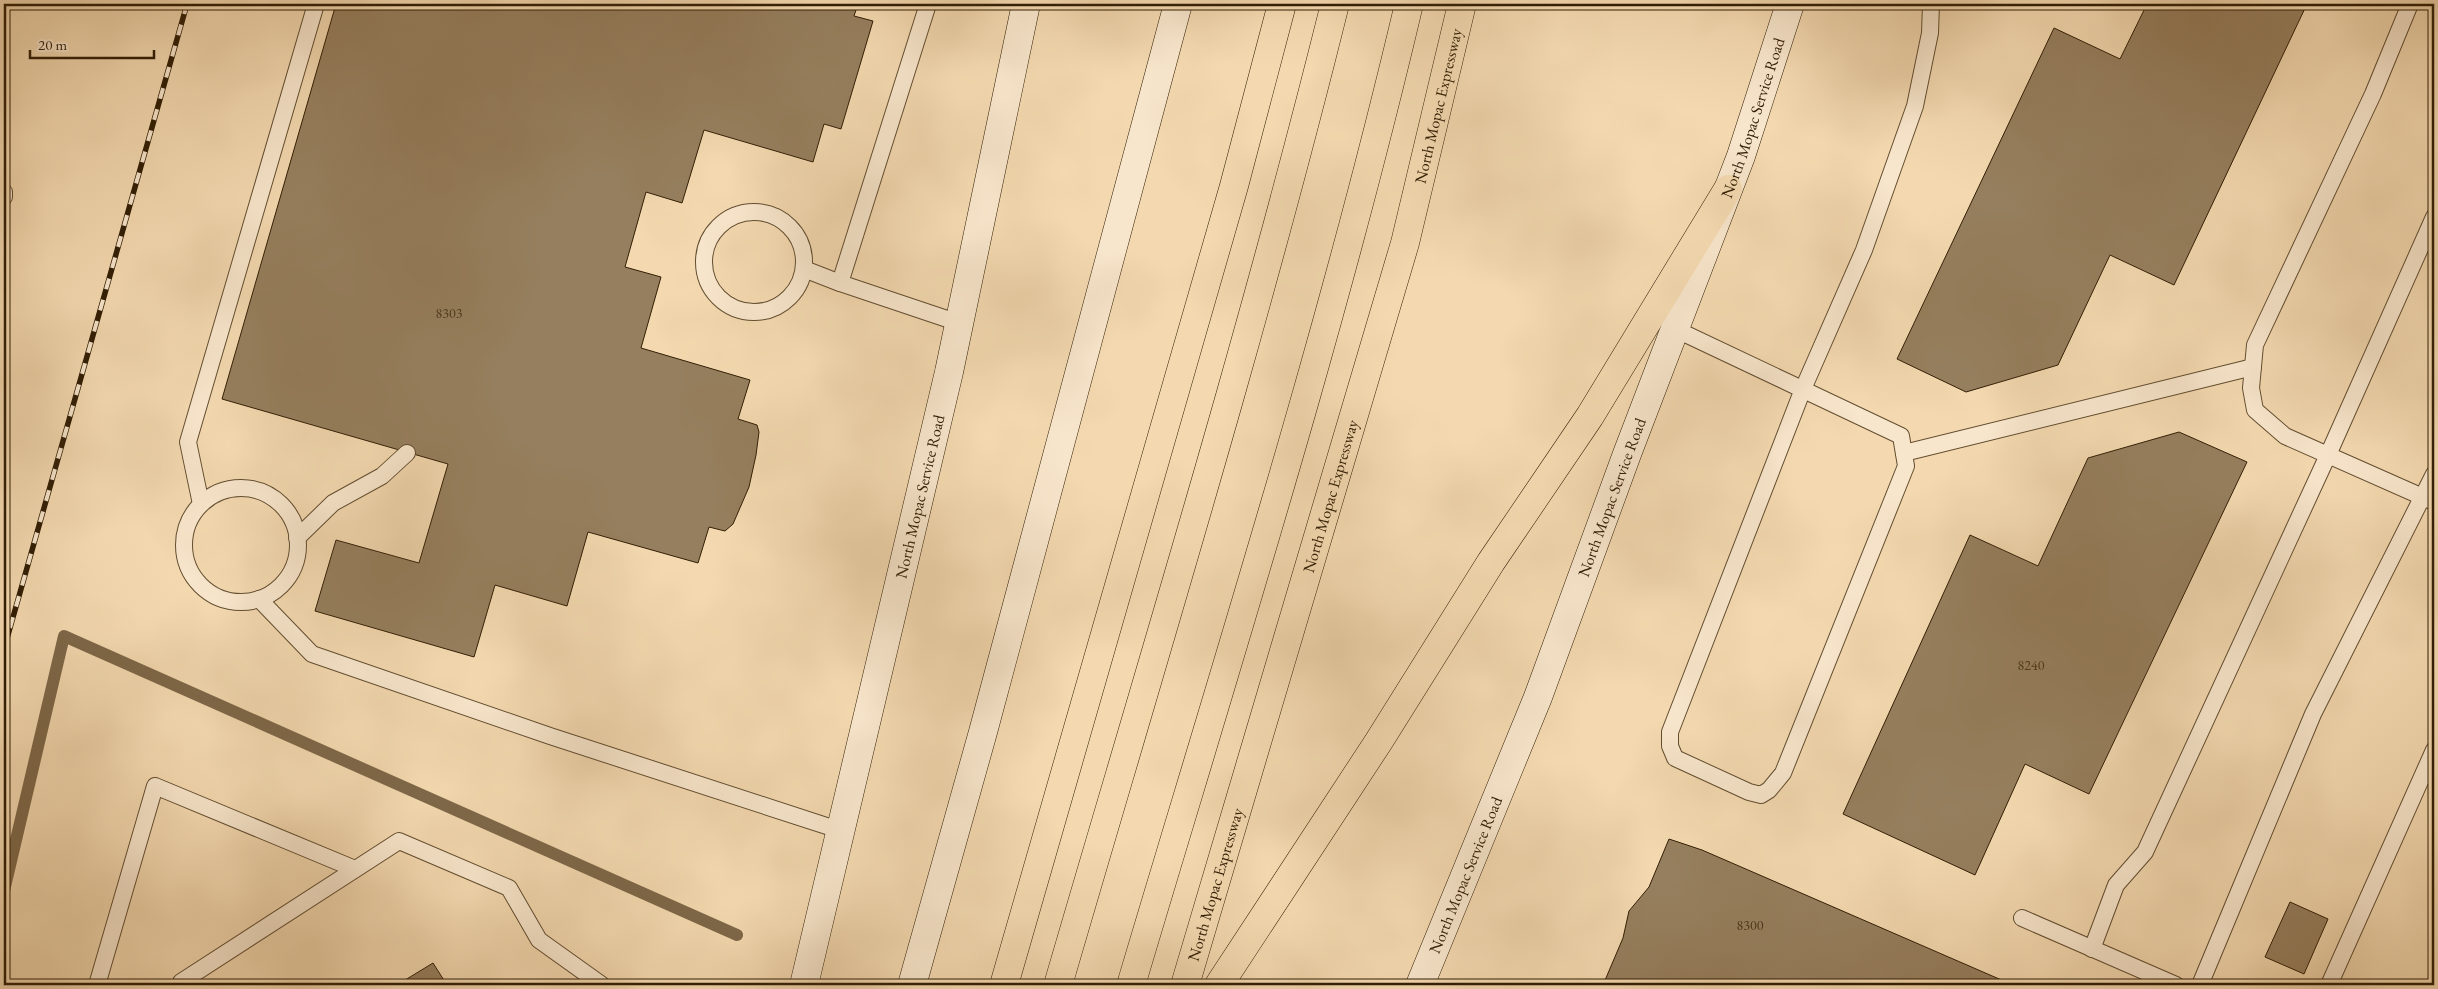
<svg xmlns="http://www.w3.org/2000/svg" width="2438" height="989" font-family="'EB Garamond',serif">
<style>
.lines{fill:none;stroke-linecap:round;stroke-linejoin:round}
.stream{stroke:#7e6849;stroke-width:12}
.building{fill:#967f5e;stroke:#311e05}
.service-casing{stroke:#624d30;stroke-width:18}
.secondary-casing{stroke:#311e05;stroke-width:29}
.motorway-casing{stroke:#311e05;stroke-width:29}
.service{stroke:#f8e6cc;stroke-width:16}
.secondary{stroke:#f8e6cc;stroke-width:28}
.motorway{stroke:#f4d9b0;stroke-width:28}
.rail-casing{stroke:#311e05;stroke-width:5.5}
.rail{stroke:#f8e6cc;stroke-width:4;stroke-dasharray:11;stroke-linecap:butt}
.labels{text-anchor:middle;stroke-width:5;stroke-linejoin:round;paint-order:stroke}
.number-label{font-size:14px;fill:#4a361b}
.street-label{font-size:16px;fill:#311e05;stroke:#f8e6cc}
</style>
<rect width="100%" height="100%" fill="#f4d9b0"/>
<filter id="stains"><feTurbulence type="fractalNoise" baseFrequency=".004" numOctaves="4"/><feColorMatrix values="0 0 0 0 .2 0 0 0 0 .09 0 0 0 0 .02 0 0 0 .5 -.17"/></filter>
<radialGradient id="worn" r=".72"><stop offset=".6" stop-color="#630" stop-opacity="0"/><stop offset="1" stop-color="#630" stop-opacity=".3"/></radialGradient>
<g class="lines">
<polyline class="stream" points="4,891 64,636 737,935"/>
</g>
<g class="building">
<polygon points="336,4 858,4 854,16 873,21 841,129 824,124 813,162 704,130 682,203 646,192 625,267 661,277 641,348 750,380 738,419 757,425 759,432 756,455 749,487 733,524 725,531 709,527 698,563 588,532 567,606 495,585 474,657 315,611 336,540 419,563 448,464 222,399"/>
<polygon points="2147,4 2307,4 2174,285 2110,255 2058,365 1966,392 1897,359 2054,28 2120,59"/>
<polygon points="2179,432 2247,462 2089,794 2025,764 1975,875 1843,814 1970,535 2038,566 2088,458"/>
<polygon points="1669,839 1702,850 2013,985 1603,985 1623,938 1629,911 1649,887"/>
<polygon points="2290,902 2328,919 2304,974 2265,957"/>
<polygon points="433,963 447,985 397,985"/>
</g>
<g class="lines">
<g class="service-casing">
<g id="service">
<polyline points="928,4 840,283 959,323"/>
<polyline points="2410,4 2373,94 2255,345 2251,388 2255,410 2285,436 2434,502"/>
<polyline points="4,192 4,197"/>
<circle cx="754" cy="262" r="50"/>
<polyline points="804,269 840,283"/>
<path d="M1675 329C1750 365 1826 400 1901 436L1906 466 1783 773 1769 790 1761 795 1749 792 1675 758 1670 746V732L1803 389 1864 250 1915 106 1930 33 1931 4"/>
<polyline points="1904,453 2253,367"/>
<circle cx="241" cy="545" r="57"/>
<polyline points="201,504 188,442 316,4"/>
<polyline points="297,538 333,503 382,476 407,453"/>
<polyline points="259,599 312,654 550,736 842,831"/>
<polyline points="2022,918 2176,985"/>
<polyline points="2092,949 2116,885 2145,852 2328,455 2434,217"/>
<polyline points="97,985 155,786 355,869"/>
<polyline points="183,985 181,982 399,841 509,888 539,940 602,985"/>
<polyline points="2200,985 2313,714 2434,474"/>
<polyline points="2329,985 2434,750"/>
</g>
</g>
<g class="secondary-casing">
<g id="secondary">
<path id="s1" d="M804 985 949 372 1026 4"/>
<polyline points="912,985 983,732 1178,4"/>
<path id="s2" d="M1420 985 1538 697 1627 454 1741 156 1790 4"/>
</g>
</g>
<g class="motorway-casing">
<g id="motorway">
<polyline points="1004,985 1234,186 1282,4"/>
<path d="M1058 985C1153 659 1253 334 1335 4"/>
<path d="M1131 985C1228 659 1331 335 1409 4"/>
<path id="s3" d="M1185 985 1405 243 1462 4"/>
<polyline points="1219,985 1379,741 1491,562 1590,416 1728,189"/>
</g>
</g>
<use href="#service" class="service"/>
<use href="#secondary" class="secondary"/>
<use href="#motorway" class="motorway"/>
<g class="rail-casing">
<polyline id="rail" points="4,649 187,4"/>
</g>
<use href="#rail" class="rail"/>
</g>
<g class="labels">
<g class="number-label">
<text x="449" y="318">8303</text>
<text x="2031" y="670">8240</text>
<text x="1750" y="930">8300</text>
</g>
<g class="street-label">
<text dy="6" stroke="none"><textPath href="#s3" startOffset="915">North Mopac Expressway</textPath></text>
<text dy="6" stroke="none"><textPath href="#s2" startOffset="929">North Mopac Service Road</textPath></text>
<text dy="6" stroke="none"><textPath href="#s1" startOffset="502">North Mopac Service Road</textPath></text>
<text dy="6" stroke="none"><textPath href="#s3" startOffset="510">North Mopac Expressway</textPath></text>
<text dy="6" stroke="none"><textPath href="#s2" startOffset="524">North Mopac Service Road</textPath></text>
<text dy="6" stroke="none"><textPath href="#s2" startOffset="119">North Mopac Service Road</textPath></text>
<text dy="6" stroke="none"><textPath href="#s3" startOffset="105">North Mopac Expressway</textPath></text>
</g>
</g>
<rect width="2438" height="989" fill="none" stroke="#f4d9b0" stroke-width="20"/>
<rect x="5" y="5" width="2428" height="979" fill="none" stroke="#311e05" stroke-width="2.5"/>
<rect x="10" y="10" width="2418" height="969" fill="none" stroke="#311e05"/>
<path d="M30 50v8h124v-8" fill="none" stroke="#311e05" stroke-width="2.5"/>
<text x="38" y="50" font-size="15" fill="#311e05" stroke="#f8e6cc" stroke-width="4" paint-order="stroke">20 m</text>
<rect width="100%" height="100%" filter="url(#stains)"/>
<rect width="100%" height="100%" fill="url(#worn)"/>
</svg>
